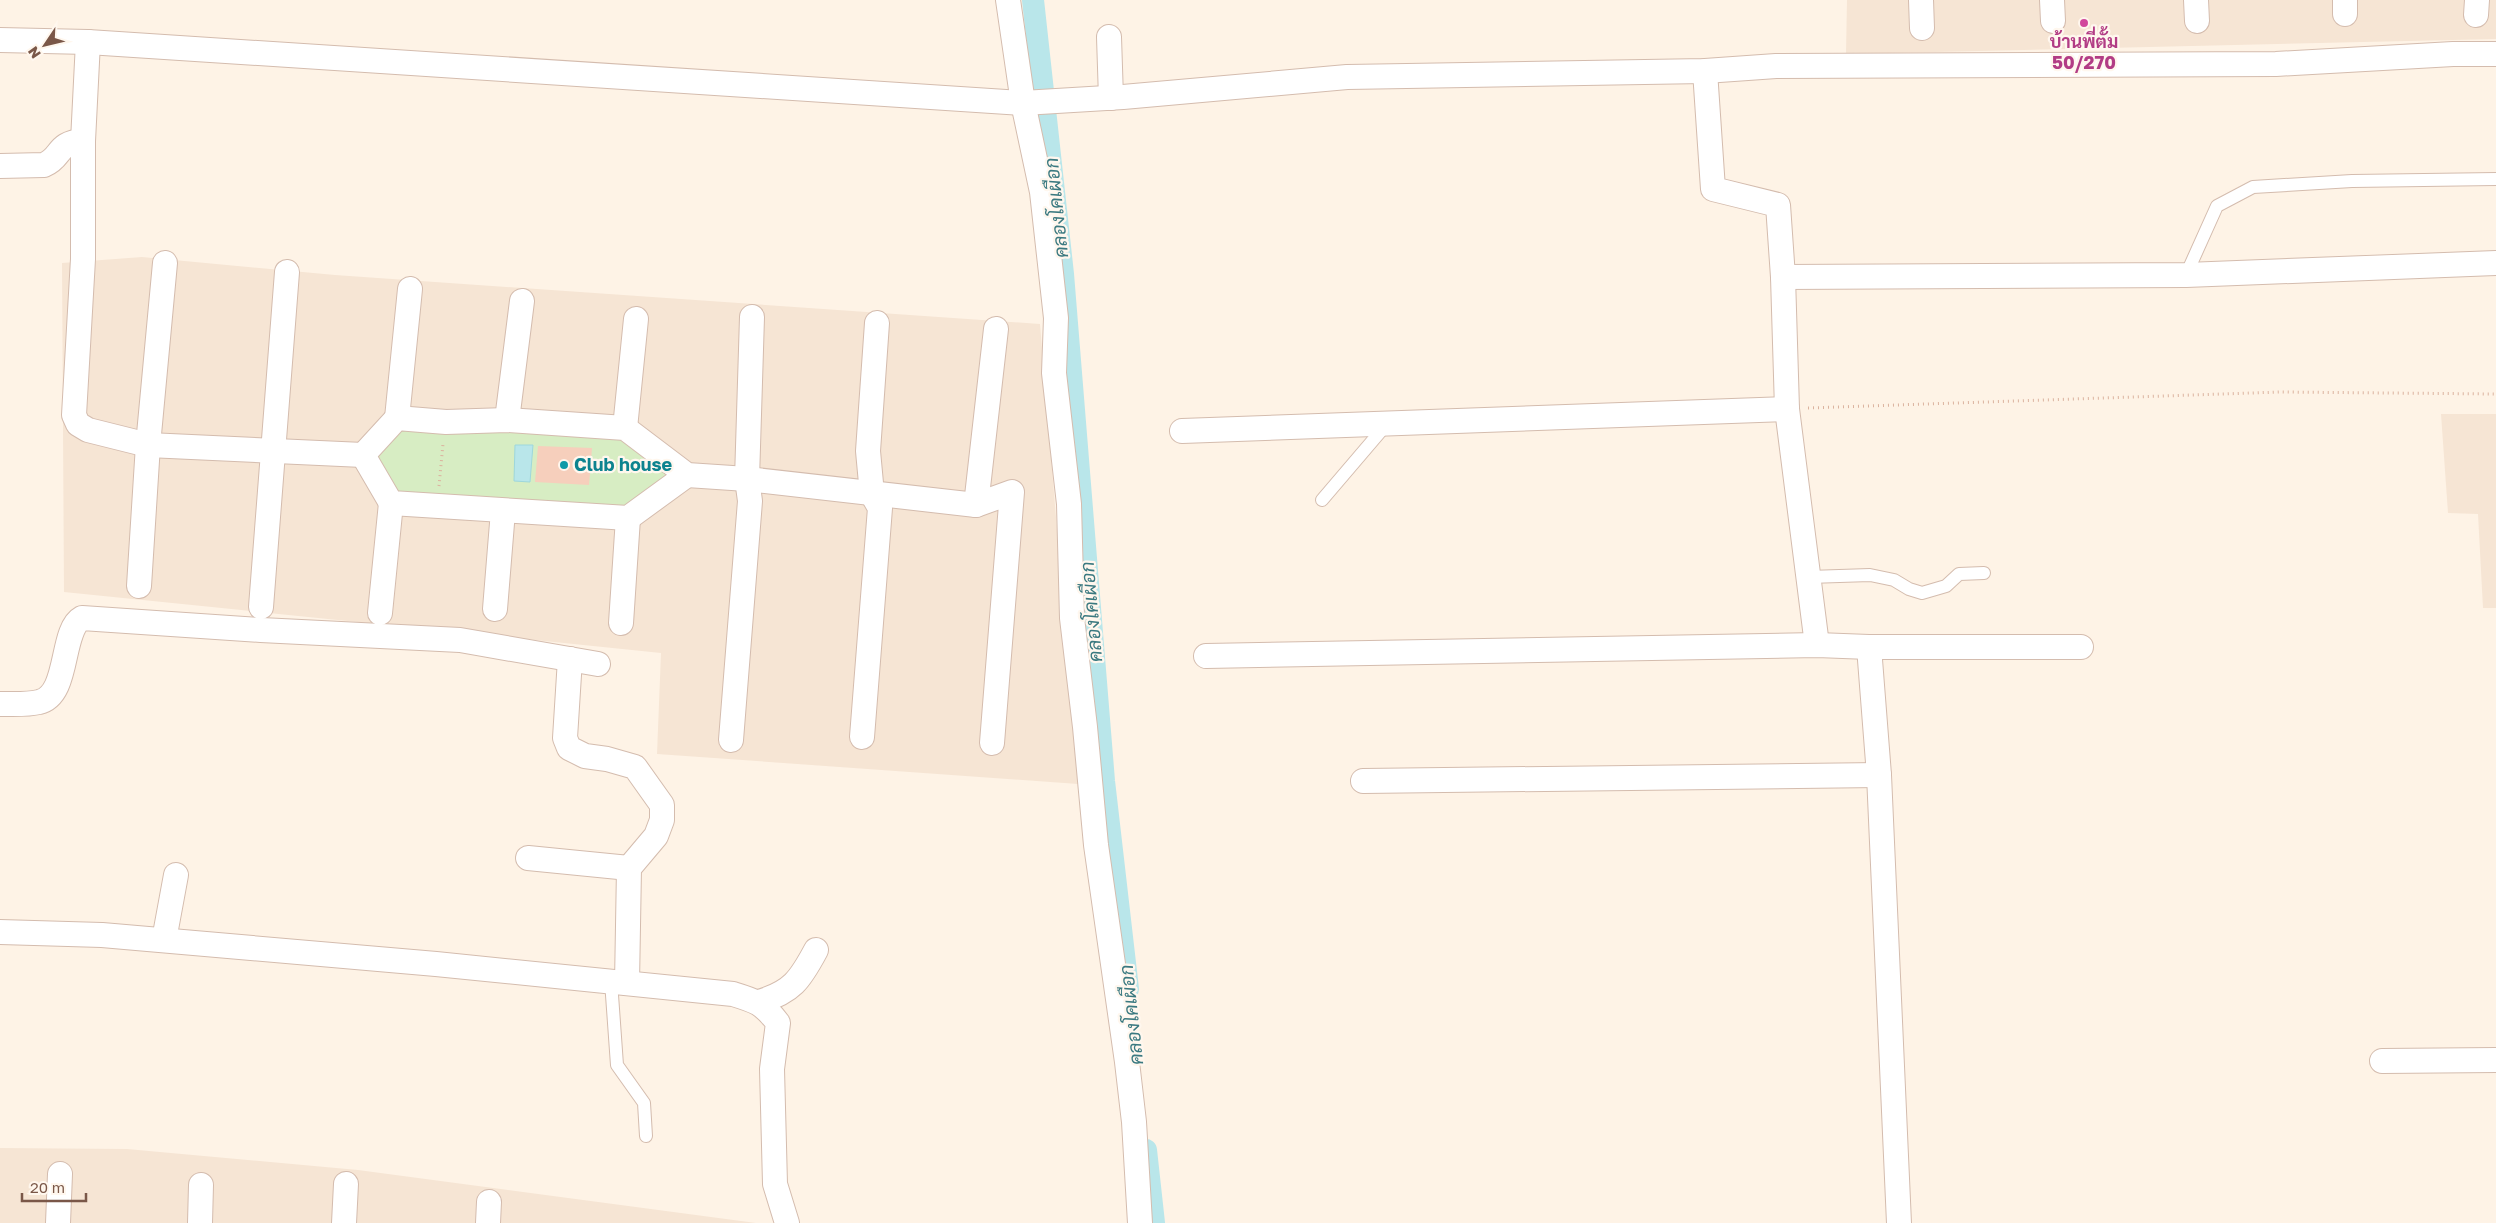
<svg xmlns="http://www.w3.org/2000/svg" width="2496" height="1223" font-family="'Golos Text',Sarabun,sans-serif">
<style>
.residential{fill:#f6e5d4}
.green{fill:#d7edc3}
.water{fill:#b9e6ea;stroke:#9ed7dc}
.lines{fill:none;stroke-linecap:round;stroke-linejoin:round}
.canal{stroke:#b9e6ea;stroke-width:22}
.building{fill:#f6cfbc}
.lane-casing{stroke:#d4bcae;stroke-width:14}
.street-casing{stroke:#d4bcae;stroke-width:26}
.path{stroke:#dbb29e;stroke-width:3;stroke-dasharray:1 4;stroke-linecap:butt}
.lane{stroke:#fff;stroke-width:12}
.street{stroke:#fff;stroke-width:24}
.hotel-dot{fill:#d1479c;stroke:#fff7ee;stroke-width:2}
.culture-dot{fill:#0f9aa8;stroke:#fff7ee;stroke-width:2}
.labels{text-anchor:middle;stroke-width:4.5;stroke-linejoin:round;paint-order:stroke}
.hotel-label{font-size:18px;font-weight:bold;fill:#b23c85;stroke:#fff7ee}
.culture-label{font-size:18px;font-weight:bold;fill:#0d838f;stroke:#fff7ee;text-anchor:start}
.water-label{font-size:19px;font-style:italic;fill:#3a7980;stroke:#fff7ee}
</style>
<rect width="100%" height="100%" fill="#fef3e6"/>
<g class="residential">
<polygon points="1847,0 2496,0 2496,39 1846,54"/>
<polygon points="142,257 335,275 1040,324 1078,784 657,754 661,653 64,592 62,263"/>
<polygon points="2441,414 2496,414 2496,608 2483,608 2478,514 2448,513"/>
<polygon points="0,1148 127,1149 358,1170 756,1223 0,1223"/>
</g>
<polygon class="green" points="397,418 625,428 687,475 628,518 391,503 363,455"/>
<polygon class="water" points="515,445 533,445 530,482 514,481"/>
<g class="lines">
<g class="canal">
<polyline points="1033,0 1063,274 1104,781 1128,989"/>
<polyline points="1146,1150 1154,1223"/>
</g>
</g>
<polygon class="building" points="538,446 592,448 589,485 535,482"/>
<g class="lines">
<g class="lane-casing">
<g id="lane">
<polyline points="2186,275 2217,206 2253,187 2352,181 2496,179"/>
<polyline points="1322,500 1386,425"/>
<polyline points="1809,577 1870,575 1894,580 1909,589 1922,593 1946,586 1959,574 1984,573"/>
<polyline points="611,981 617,1065 644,1103 646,1136"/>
</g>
</g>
<g class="street-casing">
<g id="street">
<polyline points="1008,0 1023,103 1042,192 1056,318 1054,373 1069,504 1072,618 1085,727 1096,845 1127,1062 1134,1122 1140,1223"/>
<polyline points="1921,0 1922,28"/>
<polyline points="2052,0 2053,21"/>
<polyline points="2196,0 2197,21"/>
<polyline points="2345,0 2345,14"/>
<polyline points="2476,15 2477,0"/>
<polyline points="1109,37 1111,98"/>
<polyline points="0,40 88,42 1023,103 1123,97 1347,77 1705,71 1776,66 2276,64 2453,54 2496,54"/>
<polyline points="88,42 83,141 83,259 74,415 78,424 88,430 148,445 363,455"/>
<polyline points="1705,71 1713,189 1778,205 1783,277 1787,409 1817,645"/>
<path d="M0 166 44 165C63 157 55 143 83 141"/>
<polyline points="1783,277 2186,275 2496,263"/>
<polyline points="397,418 410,289"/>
<polyline points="507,420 522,301"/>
<polyline points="625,428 636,319"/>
<polyline points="1182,431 1787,409"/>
<polyline points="363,455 397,418 446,422 507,420 625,428 687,475 747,479 976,505 1012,492 992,743"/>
<polyline points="363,455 391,503 628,518 687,475"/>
<polyline points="976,505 996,329"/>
<polyline points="139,586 148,445 165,263"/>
<polyline points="261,607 287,272"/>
<polyline points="495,609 503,511"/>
<polyline points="380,613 391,503"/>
<polyline points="621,623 628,518"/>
<polyline points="1869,647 1879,775 1899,1223"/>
<polyline points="1206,656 1817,645 1869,647 2081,647"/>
<polyline points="570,659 565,738 569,748 585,756 607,759 635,767 662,805 662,820 656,836 629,868 627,983"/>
<path d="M0 704C13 704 27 705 39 702 70 695 60 630 82 618L261 630 460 640 598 664"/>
<polyline points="862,737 880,508 872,494 868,451 877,323"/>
<polyline points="731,740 750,501 747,479 752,317"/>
<polyline points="1363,781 1879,775"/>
<polyline points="528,858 629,868"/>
<path d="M0 932 102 935 436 964 733 994C756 1001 763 1003 778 1023L772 1069 775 1184 787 1223"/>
<polyline points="164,940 176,875"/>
<path d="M759 1002C792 992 800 980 816 950"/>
<polyline points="2382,1061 2496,1060"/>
<polyline points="58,1223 60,1174"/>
<polyline points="200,1223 201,1185"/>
<polyline points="344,1223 346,1184"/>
<polyline points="488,1223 489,1202"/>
</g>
</g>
<g class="path">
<polyline points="1808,408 2281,392 2496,394"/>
<polyline points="439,486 443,444"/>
</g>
<use href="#lane" class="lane"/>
<use href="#street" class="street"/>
</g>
<circle class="hotel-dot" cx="2084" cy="23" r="5"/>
<circle class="culture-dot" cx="564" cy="465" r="5"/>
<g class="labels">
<g class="hotel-label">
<text x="2084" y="48">บ้านพี่ตั้ม<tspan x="2084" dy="21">50/270</tspan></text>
</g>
<g class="culture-label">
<text x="574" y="471">Club house</text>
</g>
<g class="water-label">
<text transform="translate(1056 208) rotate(-96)" y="7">คลองโคเผือก</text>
<text transform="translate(1091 612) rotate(-95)" y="7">คลองโคเผือก</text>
<text transform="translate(1131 1015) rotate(-96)" y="7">คลองโคเผือก</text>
</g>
</g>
<g transform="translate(45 45) rotate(235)" stroke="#fff7ee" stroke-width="4" paint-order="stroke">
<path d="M0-4L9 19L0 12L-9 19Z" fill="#7a5748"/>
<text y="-8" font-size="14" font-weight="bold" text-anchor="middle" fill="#7a5748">N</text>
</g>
<path d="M22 1193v8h64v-8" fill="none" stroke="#7a5748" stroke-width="2.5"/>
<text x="30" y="1193" font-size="15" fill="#7a5748" stroke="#fff7ee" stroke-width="4" paint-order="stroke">20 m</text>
</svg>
